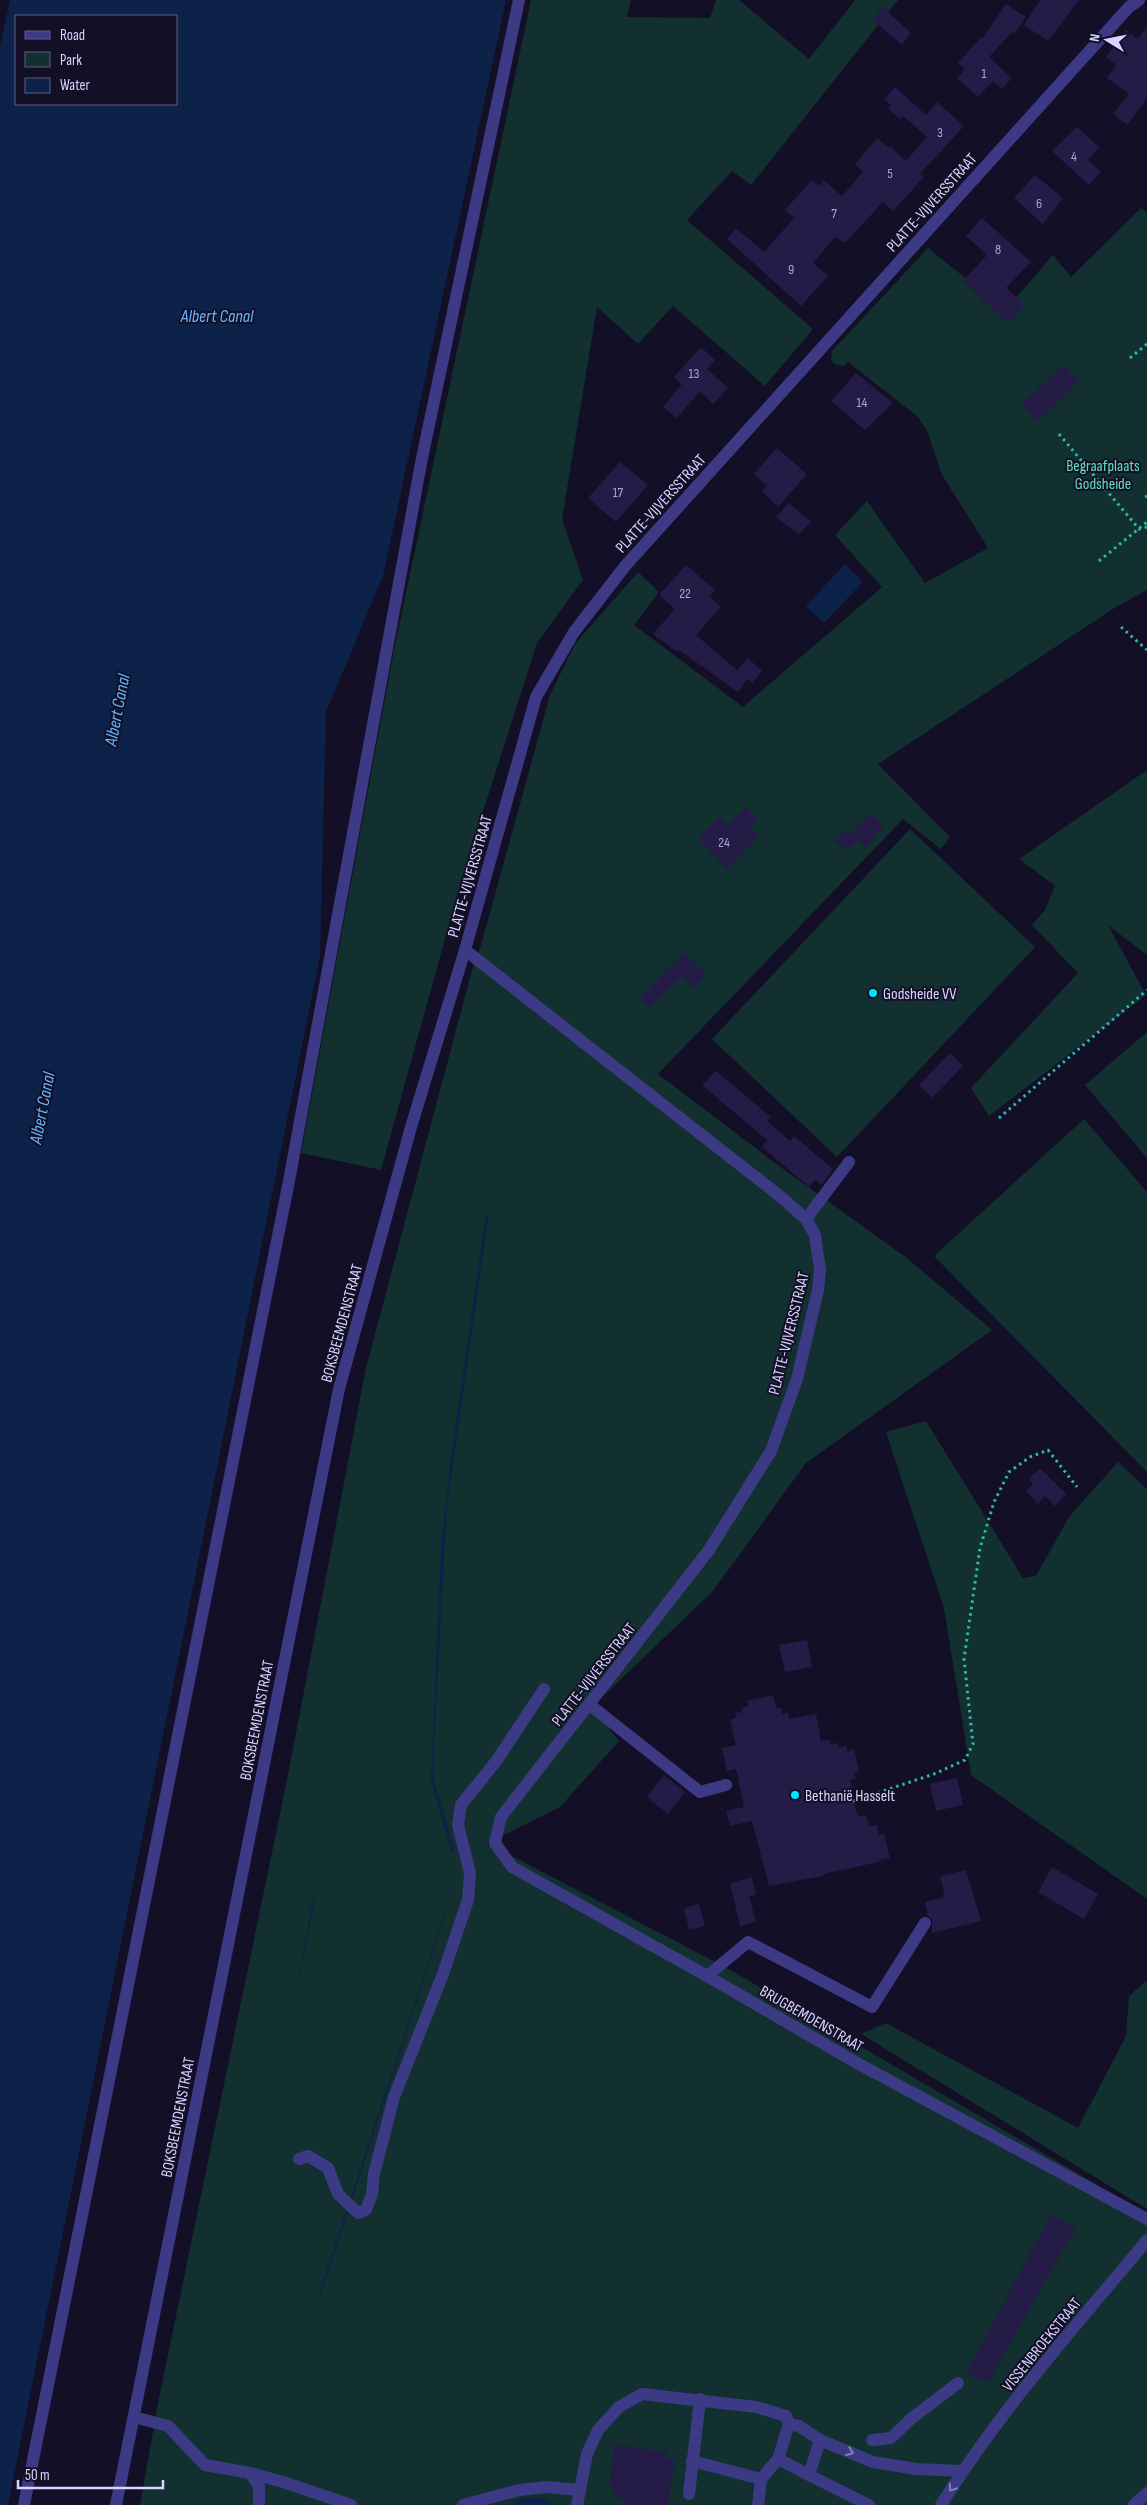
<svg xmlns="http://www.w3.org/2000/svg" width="1147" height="2505" font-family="'Sofia Sans Condensed',sans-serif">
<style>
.green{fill:#12302f}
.water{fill:#0c2248;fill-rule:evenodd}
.building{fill:#241b47}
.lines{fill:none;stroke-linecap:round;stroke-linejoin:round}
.path{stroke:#2fb8b0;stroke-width:3;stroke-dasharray:2.5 4;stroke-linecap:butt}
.minor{stroke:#3d3a85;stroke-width:12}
.oneway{stroke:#837fbc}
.poi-dot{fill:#00e5ff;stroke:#130f26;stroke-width:2}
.labels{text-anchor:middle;stroke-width:4;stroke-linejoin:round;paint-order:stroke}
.number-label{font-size:14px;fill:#aca6d1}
.street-label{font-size:16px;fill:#d9d4ff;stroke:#130f26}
.park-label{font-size:16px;fill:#5fe0c0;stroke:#130f26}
.poi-label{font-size:16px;fill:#d9d4ff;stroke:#130f26;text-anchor:start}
.water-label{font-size:18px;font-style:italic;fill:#62b6ff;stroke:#130f26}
</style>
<rect width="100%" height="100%" fill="#130f26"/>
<g class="green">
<polygon points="531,0 631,0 627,17 710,18 716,0 739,0 809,59 855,0 898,0 751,185 732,171 687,220 813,329 765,386 673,306 638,344 597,307 562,519 583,580 537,643 463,874 381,1170 301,1153 394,650"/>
<polygon points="1141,208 1147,212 1147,590 1116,607 878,764 950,837 941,849 903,819 658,1074 779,1166 907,1258 992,1330 806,1463 713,1591 592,1707 619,1741 560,1807 487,1843 725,1967 1147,2214 1147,2505 140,2505 158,2403 287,1780 366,1368 472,970 481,945 550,695 575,644 638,572 659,592 634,625 743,707 882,587 835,535 867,501 925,583 988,548 942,475 927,430 918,417 848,362 843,366 835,364 831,360 832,351 928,248 1005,310 1053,255 1071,277"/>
<polygon points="1147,770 1147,955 1108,925 1146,995 989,1116 971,1088 1078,973 1032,925 1045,910 1055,886 1019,859"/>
<polygon points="910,829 1035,947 837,1157 712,1039"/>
<polygon points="1147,1032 1147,1158 1085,1085"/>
<polygon points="1084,1119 1147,1192 1147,1472 934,1256"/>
<polygon points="926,1421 1023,1578 1036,1576 1069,1517 1118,1462 1147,1489 1147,1899 971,1775 944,1608 886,1432"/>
<polygon points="1147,1980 1147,2209 861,2034 886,2023 1078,2128 1126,2036 1129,1996"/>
</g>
<g class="water">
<path d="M10 0H506L383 576 326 712 320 956 8 2505H0V47ZM16 16H176V104H16Z"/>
<polygon points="845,564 863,582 824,623 806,606"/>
<polygon points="486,1214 489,1214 447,1507 434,1744 434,1780 455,1853 452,1854 431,1781 441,1546 452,1451"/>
<polygon points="316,1893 292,2014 314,1894"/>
<polygon points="445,1914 446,1914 321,2294 319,2293"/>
<polygon points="529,2497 542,2498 555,2505 512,2505 515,2500"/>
</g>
<g class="building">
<polygon points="1040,0 1079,0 1048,41 1024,25"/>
<polygon points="1006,4 1026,17 1014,34 1012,32 989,57 1012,78 1002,89 993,81 978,97 957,78 965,69 958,63 981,37 982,39"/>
<polygon points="882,7 911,33 902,45 873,20"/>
<polygon points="1147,26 1147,98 1127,125 1113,114 1129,94 1107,78 1116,65 1106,57 1126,30 1138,39"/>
<polygon points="895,87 926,115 937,102 964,126 920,174 924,177 893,211 883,202 845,243 835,237 813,263 828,276 801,306 727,239 736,228 764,252 794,218 785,210 812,180 819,186 824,180 842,196 863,172 855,164 877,138 889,148 890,146 906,161 927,137 903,116 900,119 888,109 891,105 884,99"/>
<polygon points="1077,127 1099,147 1088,160 1101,172 1089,185 1052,151"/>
<polygon points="1035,175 1063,198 1043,224 1014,198"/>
<polygon points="982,218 1031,262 1006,288 1025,305 1008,323 963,281 987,255 966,236"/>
<polygon points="701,347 715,360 707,369 728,388 713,404 700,391 677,418 663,407 682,384 674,377"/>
<polygon points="1064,365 1079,382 1037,421 1021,405"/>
<polygon points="856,373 893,403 865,430 831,401"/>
<polygon points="777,448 807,474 778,507 762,491 767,486 754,474"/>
<polygon points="620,462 648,485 616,522 588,498"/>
<polygon points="789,503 811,522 799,534 776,517"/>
<polygon points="686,565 715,590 710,597 721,607 696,635 737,670 748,658 762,671 752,683 747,679 738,692 679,650 677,652 653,634 675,609 659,595"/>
<polygon points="745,807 758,819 750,827 759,836 727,869 698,838 720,816 729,825"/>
<polygon points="870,813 884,826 866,848 852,833"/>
<polygon points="847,829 858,840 846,851 835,841"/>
<polygon points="684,953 707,975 694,988 682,976 650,1008 640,998"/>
<polygon points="950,1053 963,1066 932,1098 919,1085"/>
<polygon points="716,1071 771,1117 767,1121 790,1141 794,1136 833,1169 822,1185 815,1180 809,1187 762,1147 767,1140 702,1085"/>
<polygon points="1040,1468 1066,1494 1055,1506 1045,1496 1038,1504 1026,1491 1033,1484 1029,1479"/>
<polygon points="807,1640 812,1667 785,1672 779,1645"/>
<polygon points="773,1695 776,1708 781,1707 782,1714 788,1713 789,1719 816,1714 821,1741 830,1740 831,1744 838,1743 839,1748 846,1746 847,1751 854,1749 859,1771 854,1772 856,1779 850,1780 852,1787 850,1787 858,1817 866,1815 869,1826 877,1825 879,1836 884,1834 890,1858 879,1860 879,1862 823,1874 824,1876 769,1886 752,1821 730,1826 726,1811 744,1807 736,1769 727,1771 722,1748 736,1745 730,1720 736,1718 735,1713 742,1712 741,1708 748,1706 747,1701"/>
<polygon points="664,1775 685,1792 668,1814 647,1797"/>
<polygon points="957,1778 963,1805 936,1811 930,1784"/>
<polygon points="1052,1867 1098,1894 1084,1919 1038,1892"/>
<polygon points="966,1870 981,1921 932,1933 932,1920 928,1916 925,1902 945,1897 940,1876"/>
<polygon points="752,1877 756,1895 749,1896 756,1922 740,1926 730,1883"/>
<polygon points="699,1904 705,1926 689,1930 684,1908"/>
<polygon points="1051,2215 1076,2227 988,2383 966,2373"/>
<polygon points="615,2444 667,2452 667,2459 674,2460 668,2505 622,2505 624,2499 613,2497 613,2487 609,2485"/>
</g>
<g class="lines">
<g class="path">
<polyline points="1130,358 1147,344"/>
<polyline points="1059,434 1139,529 1147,527"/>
<polyline points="1145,497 1147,496"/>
<polyline points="1099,561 1147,522"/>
<polyline points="1121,627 1147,650"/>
<polyline points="999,1118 1147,990"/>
<polyline points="853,1801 934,1774 965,1760 973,1744 964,1659 980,1548 994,1502 1009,1472 1030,1457 1048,1450 1077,1487"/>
</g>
<g class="minor">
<polyline points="465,950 781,1197 806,1219 815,1235 820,1270 818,1290 797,1379 771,1451 709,1550 501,1817 495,1843 512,1867 707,1976 857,2063 1147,2219"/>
<polyline points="806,1219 849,1162"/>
<polyline points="590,1705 700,1792 726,1785"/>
<polyline points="707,1976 748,1942 872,2007 925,1923"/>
<polyline points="299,2159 308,2156 328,2168 338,2194 358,2213 366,2210 372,2194 374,2174 394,2097 443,1974 468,1900 470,1873 458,1825 461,1805 497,1760 544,1689"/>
<polyline points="134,2417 168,2426 205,2465 250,2473 283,2482 351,2505"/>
<polyline points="872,2440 891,2438 912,2418 958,2383"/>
<polyline points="778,2459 789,2424"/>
<polyline points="692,2461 761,2479"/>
<polyline points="250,2473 259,2486 259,2505"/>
<polyline points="689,2494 700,2399"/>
<polyline points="24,2505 289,1181 422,458 519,0"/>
<polyline points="116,2505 339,1389 411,1127 465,950 536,697 574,632 626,565 1129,7 1139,0"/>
<polyline points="463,2505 519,2490 546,2487 580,2490"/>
<polyline points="577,2505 587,2454 598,2430 619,2407 642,2394 756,2407 786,2416 789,2424 799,2426 820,2440"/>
<polyline points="758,2505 761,2479 778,2459 809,2475"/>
<polyline points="869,2505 809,2475 820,2440 873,2462 916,2469 962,2471"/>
<path d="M941 2505C1000 2410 1076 2326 1147 2240"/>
<polyline points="1134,2505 1147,2493"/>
</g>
</g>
<defs><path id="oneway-chevron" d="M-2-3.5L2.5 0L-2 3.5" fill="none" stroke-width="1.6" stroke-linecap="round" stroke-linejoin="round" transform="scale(1.25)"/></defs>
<g class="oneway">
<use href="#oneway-chevron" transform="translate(850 2452) rotate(22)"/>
<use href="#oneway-chevron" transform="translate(952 2488) rotate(122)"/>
</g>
<g class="poi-dot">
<circle cx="873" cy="993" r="5"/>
<circle cx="795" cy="1795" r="5"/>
</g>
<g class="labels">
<g class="number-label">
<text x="984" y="78">1</text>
<text x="940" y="137">3</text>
<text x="1074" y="161">4</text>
<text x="890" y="178">5</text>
<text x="1039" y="208">6</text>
<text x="834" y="218">7</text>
<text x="998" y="254">8</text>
<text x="791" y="274">9</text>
<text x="694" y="378">13</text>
<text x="862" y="407">14</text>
<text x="618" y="497">17</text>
<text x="685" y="598">22</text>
<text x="724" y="847">24</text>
</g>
<g class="street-label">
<text transform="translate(931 202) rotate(-48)" y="6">PLATTE-VIJVERSSTRAAT</text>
<text transform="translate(660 503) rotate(-48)" y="6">PLATTE-VIJVERSSTRAAT</text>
<text transform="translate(469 876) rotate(-74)" y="6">PLATTE-VIJVERSSTRAAT</text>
<text transform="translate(341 1323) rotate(-75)" y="6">BOKSBEEMDENSTRAAT</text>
<text transform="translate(788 1333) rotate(-76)" y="6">PLATTE-VIJVERSSTRAAT</text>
<text transform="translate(593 1674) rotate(-52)" y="6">PLATTE-VIJVERSSTRAAT</text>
<text transform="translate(256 1720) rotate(-79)" y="6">BOKSBEEMDENSTRAAT</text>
<text transform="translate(812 2018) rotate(30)" y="6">BRUGBEMDENSTRAAT</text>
<text transform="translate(177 2117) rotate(-79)" y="6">BOKSBEEMDENSTRAAT</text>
<text transform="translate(1041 2344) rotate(-51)" y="6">VISSENBROEKSTRAAT</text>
</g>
<g class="park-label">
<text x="1103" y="471">Begraafplaats<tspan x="1103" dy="18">Godsheide</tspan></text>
</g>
<g class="poi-label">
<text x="883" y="999">Godsheide VV</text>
<text x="805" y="1801">Bethanië Hasselt</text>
</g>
<g class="water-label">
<text x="217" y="322">Albert Canal</text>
<text transform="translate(117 710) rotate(-79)" y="6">Albert Canal</text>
<text transform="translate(42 1108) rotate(-79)" y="6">Albert Canal</text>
</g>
</g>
<rect x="15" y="15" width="162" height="90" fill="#130f26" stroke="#625e7d"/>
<rect x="25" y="31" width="25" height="8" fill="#3d3a85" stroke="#625e7d"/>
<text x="60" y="40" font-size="15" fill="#d9d4ff">Road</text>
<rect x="25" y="52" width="25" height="15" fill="#12302f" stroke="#625e7d"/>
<text x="60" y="65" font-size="15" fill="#d9d4ff">Park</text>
<rect x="25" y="78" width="25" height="15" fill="#0c2248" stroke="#625e7d"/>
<text x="60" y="90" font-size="15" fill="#d9d4ff">Water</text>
<g transform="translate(1107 40) rotate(280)" stroke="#130f26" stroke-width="4" paint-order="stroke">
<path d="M0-4L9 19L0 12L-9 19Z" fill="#d9d4ff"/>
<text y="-8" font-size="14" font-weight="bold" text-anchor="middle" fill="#d9d4ff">N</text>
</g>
<path d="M18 2480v8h145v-8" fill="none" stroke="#d9d4ff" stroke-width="2.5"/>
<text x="25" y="2480" font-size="15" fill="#d9d4ff" stroke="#130f26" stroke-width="4" paint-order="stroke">50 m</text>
</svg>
